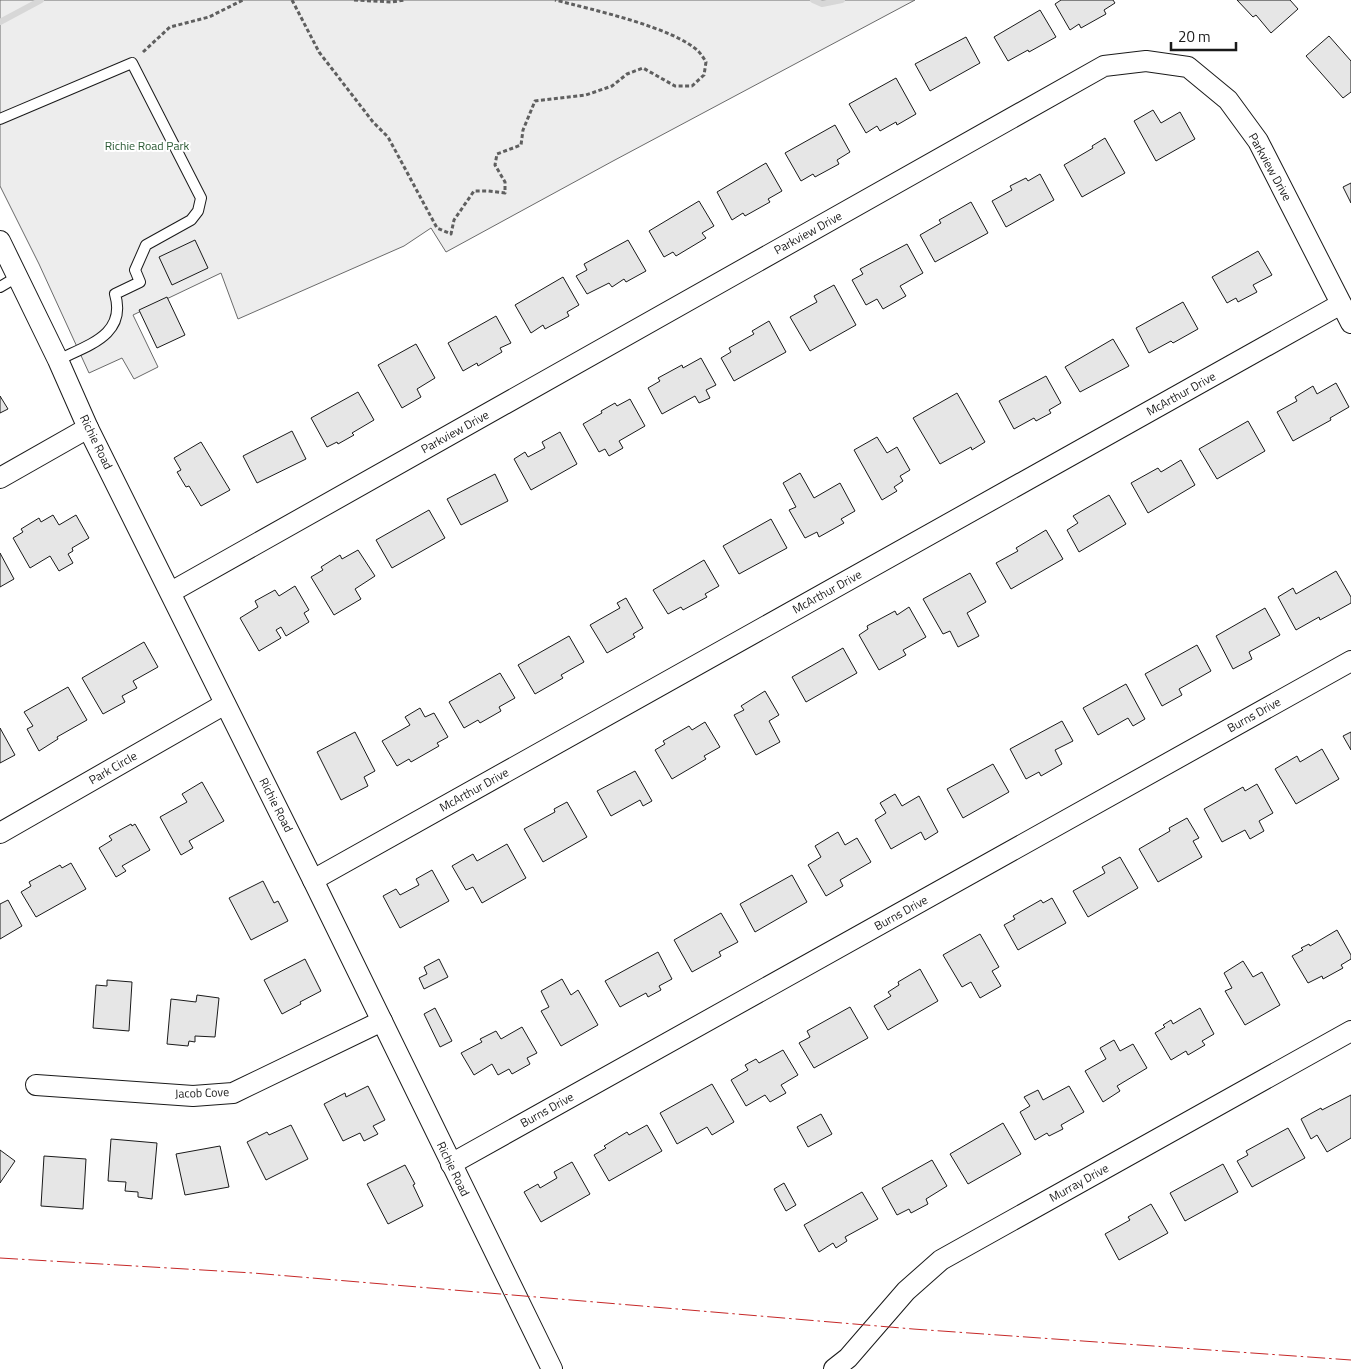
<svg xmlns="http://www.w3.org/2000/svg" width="1351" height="1369" font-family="'Titillium Web',sans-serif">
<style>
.built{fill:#ededed;stroke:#6a6a6a}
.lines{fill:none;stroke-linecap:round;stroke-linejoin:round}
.stream{stroke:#d7d7d7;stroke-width:6}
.building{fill:#e6e6e6;stroke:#1a1a1a}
.lane-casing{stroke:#1a1a1a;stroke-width:12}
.street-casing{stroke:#1a1a1a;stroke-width:22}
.path{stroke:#5f5f5f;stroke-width:3;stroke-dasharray:4 2.5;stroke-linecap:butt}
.lane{stroke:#fff;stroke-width:10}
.street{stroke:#fff;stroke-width:20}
.power{stroke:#c62828;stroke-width:1;stroke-dasharray:18 4 2.5 4;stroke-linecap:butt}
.labels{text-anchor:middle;stroke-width:4;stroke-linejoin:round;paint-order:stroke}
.park-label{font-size:12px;fill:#2b5a34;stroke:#fff}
.street-label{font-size:12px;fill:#1a1a1a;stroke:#fff}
</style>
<rect width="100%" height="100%" fill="#fff"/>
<polygon class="built" points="0,0 915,0 613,161 446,252 431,228 404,246 238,319 221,273 133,315 158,367 134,379 122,358 89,373 39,264 0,186"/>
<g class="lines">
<g class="stream">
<polyline points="813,0 822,4 842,0"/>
<polyline points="0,22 41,0"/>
</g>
</g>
<g class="building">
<polygon points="1061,0 1113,0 1115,3 1104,10 1106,14 1081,28 1079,24 1070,30 1055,4"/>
<polygon points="1237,0 1290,0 1298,9 1271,33 1256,15 1253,17"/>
<polygon points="1040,10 1056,37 1029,52 1028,50 1008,61 994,37"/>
<polygon points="1329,36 1351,61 1351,92 1343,98 1306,56"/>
<polygon points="966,37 980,63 930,91 915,64"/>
<polygon points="896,78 916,114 897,125 896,122 880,131 877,126 866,133 849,104"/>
<polygon points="1153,110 1161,123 1180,112 1195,139 1156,161 1134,121"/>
<polygon points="835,125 850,152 837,160 839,164 815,177 813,174 801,181 785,153"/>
<polygon points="1105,138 1125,173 1082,197 1064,165 1093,148 1092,146"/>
<polygon points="766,163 782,191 768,199 770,202 745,216 743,213 732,220 717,192"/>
<polygon points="1040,174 1054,200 1006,227 992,201 1012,190 1010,186 1026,178 1028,181"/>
<polygon points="1351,183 1351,203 1343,187"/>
<polygon points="699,201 714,226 702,233 706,238 676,256 673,252 664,257 649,231"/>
<polygon points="971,202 988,233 935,262 920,235 941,223 939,220"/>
<polygon points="195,240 208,268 172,285 159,257"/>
<polygon points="628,240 646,271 626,282 624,279 612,287 609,283 587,294 576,276 587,270 584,264"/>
<polygon points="907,244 923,273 900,286 906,296 883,309 877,299 866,305 852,280 863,274 860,269"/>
<polygon points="1258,251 1272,275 1253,285 1257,292 1238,302 1236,298 1227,303 1212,277"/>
<polygon points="563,277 579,305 567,312 569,316 545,329 543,325 531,333 515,305"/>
<polygon points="834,285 856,325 810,351 790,317 817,302 814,296"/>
<polygon points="167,297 185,335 157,348 139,310"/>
<polygon points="1183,302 1198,329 1173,343 1171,341 1149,353 1136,328"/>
<polygon points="496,316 511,343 500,348 502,352 478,366 477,363 463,371 448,343"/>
<polygon points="769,321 786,352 734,381 721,358 731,352 729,348 754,334 752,331"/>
<polygon points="1113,339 1129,366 1080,392 1065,367"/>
<polygon points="416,344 435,378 417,389 421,397 402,408 378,365"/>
<polygon points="701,358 716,385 706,390 710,398 699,403 695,396 662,414 648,388 660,381 658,378 682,365 683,368"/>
<polygon points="1046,376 1061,403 1049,410 1051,413 1036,421 1034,418 1014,429 999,401"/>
<polygon points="1336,383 1349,407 1330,418 1331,420 1293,441 1277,412 1297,401 1295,397 1313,386 1317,394"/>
<polygon points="358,392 374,420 352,433 354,435 338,444 337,442 327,447 311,418"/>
<polygon points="957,393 985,442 972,450 971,447 940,464 913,418"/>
<polygon points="0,396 8,409 0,413"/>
<polygon points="630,399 645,426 619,441 623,448 609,456 605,449 599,452 583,424 602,413 601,411 615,403 617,406"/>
<polygon points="1248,421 1265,451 1217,479 1199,449"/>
<polygon points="292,431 306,459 257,483 243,456"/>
<polygon points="560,432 577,464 531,490 514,459 525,452 528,457 545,448 542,442"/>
<polygon points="877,437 887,453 897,447 910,470 900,476 903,481 894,487 897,491 882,500 854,450"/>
<polygon points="201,442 230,490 201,506 189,486 186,487 177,472 181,470 174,458"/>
<polygon points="1181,460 1195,485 1148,513 1131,483 1158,468 1161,472"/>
<polygon points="800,473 814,498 840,483 855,511 841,519 844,523 819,537 817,532 805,538 789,510 796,507 783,483"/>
<polygon points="495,474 508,501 461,525 447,499"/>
<polygon points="1109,495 1126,524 1079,552 1067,530 1078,523 1073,516"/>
<polygon points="429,510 445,538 392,568 376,540"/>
<polygon points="53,515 59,525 76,515 89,538 72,548 73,551 68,554 73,563 59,571 50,556 30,568 13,538 23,532 21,529 39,518 41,522"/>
<polygon points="771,519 787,548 739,574 723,546"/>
<polygon points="1046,530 1063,559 1011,589 996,563 1018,551 1016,548"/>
<polygon points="358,550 375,576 355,589 361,599 334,615 311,577 323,570 321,567 340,555 342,559"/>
<polygon points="0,553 14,579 0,587"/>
<polygon points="704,560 719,586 705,594 707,597 683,610 681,607 668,614 653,590"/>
<polygon points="1336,571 1351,597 1351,603 1320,620 1319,617 1296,630 1278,597 1293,588 1296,594"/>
<polygon points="970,573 986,602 967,613 979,636 958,647 950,631 943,634 923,599"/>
<polygon points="295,586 309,610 304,613 309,622 286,636 281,627 276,630 281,638 259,651 240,618 258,607 255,601 275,590 279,596"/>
<polygon points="626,598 643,628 633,634 635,637 607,653 590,625 620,608 617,603"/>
<polygon points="909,607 926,637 903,650 906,655 879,670 859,635 868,629 867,626 895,611 897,615"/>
<polygon points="1265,608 1280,635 1249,652 1252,659 1233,669 1216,636"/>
<polygon points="569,636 584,662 561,675 563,678 535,694 518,665"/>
<polygon points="144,642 158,667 133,681 137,688 122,696 125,702 103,714 82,678"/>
<polygon points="1197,645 1211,671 1179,689 1182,695 1162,706 1145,674"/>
<polygon points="843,648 857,673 806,702 792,677"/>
<polygon points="500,673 515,698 499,707 501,711 480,723 478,720 464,728 449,702"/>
<polygon points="1126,684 1145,719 1133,726 1128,718 1098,735 1083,708"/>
<polygon points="68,687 87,720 57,737 58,739 39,751 27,729 33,726 24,712"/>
<polygon points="765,691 779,715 769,721 780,742 756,755 734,715 744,710 741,706"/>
<polygon points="420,708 425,717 434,713 448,737 437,743 439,746 411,762 409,759 397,766 382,741 410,725 405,717"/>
<polygon points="1062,721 1073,741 1055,750 1062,764 1041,776 1039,772 1026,779 1010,749"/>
<polygon points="705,722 720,747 704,756 706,759 672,779 655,750 665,744 663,741 689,726 692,730"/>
<polygon points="0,728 15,755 0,763"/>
<polygon points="355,732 375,771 364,777 368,786 341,800 317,752"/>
<polygon points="1351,732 1351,750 1343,736"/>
<polygon points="1322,749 1339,779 1296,804 1275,769 1297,756 1300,762"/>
<polygon points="993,764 1009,792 963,818 947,789"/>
<polygon points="635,771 652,801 643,806 640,800 611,816 597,791"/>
<polygon points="202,782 224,821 189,841 193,848 181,855 160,817 187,802 182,794"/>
<polygon points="1257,784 1273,813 1259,821 1264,831 1250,839 1245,830 1222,842 1204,809 1243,787 1245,791"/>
<polygon points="895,794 902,806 919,796 938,832 925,840 921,832 891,849 875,820 886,813 880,803"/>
<polygon points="567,802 587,837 543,862 524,829 555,812 554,809"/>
<polygon points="1187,818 1199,838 1193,841 1202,857 1158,882 1139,849 1170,831 1169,828"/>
<polygon points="131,824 132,826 135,824 150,850 122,866 126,871 116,877 99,848 112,840 109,836"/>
<polygon points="838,832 845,845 857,838 871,862 840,880 843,886 826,896 808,865 821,857 815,846"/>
<polygon points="507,844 526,878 482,903 473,887 466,890 452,866 473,854 477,861"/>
<polygon points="1120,857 1138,888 1088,917 1073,891 1105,873 1102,867"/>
<polygon points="71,863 86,889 36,917 21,892 31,886 29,882 60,865 62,868"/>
<polygon points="432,870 449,901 400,928 383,896 396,889 400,895 419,885 416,879"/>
<polygon points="792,875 807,902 755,932 740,904"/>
<polygon points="263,881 274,903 278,901 288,921 251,940 229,898"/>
<polygon points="1052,898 1066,923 1018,950 1004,925 1015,919 1013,916 1041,900 1043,903"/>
<polygon points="8,900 22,926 0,939 0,904"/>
<polygon points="721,913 738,942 719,952 721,956 692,972 674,940"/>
<polygon points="1337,930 1351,955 1351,959 1341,965 1343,968 1323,979 1322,976 1308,983 1292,956 1303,950 1301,948 1309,944 1310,946"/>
<polygon points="980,934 999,967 992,971 1001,986 980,998 971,982 962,987 943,955"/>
<polygon points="658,952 672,979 659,986 661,990 648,997 646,993 620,1007 605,981"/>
<polygon points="305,959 321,991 300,1002 301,1004 282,1014 264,980"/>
<polygon points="439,959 448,977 424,989 419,978 427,974 424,967"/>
<polygon points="1243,961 1253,977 1262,972 1280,1005 1245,1025 1225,991 1232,988 1224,973"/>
<polygon points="920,969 938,1001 888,1030 874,1006 891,996 888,992 899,985 898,982"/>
<polygon points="562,979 571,995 578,990 598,1025 561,1046 541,1011 549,1007 541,991"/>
<polygon points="107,980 132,982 129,1031 93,1028 96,985 107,986"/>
<polygon points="197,995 219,998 215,1037 195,1036 195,1042 189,1041 188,1046 167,1044 171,999 196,1002"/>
<polygon points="850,1007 868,1038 814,1068 799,1043 810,1037 807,1031"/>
<polygon points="435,1008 452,1041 440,1047 424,1014"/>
<polygon points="1200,1008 1214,1034 1202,1041 1205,1045 1188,1055 1186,1051 1171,1060 1155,1033 1165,1027 1163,1025 1171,1020 1173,1024"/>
<polygon points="522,1027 537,1053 527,1058 530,1064 512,1074 509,1069 498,1075 492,1064 474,1075 461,1053 482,1042 480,1039 496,1031 501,1039"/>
<polygon points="1114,1040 1120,1051 1133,1044 1147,1068 1117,1086 1120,1091 1103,1102 1085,1071 1106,1059 1100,1048"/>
<polygon points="783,1050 798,1075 781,1085 786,1093 770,1102 765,1095 746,1106 731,1080 748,1070 745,1065 756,1059 759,1063"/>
<polygon points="712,1084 734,1122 712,1135 707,1127 677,1144 660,1113"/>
<polygon points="368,1086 385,1120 373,1126 378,1134 364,1141 360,1133 343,1141 324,1104 345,1093 346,1097"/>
<polygon points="1069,1086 1084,1112 1061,1125 1063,1129 1049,1136 1047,1133 1035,1140 1020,1112 1030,1106 1024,1097 1038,1090 1043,1100"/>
<polygon points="1351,1095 1351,1138 1327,1152 1317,1135 1311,1139 1301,1119 1321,1108 1322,1110"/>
<polygon points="821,1114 832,1134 808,1147 797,1127"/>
<polygon points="1003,1123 1021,1154 968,1184 950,1154"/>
<polygon points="291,1125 308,1159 266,1180 247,1142 267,1132 269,1135"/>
<polygon points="647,1125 662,1151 609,1181 594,1155 606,1148 604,1146 627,1132 629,1135"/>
<polygon points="1288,1128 1305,1158 1252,1187 1237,1161 1248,1155 1246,1151"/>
<polygon points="111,1139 157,1143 152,1199 138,1197 138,1192 125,1191 126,1182 108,1181"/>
<polygon points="220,1146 229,1187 185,1195 176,1154"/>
<polygon points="0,1150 15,1161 0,1183"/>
<polygon points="44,1156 86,1159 83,1209 41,1206"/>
<polygon points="932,1160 947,1186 926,1199 928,1204 911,1213 909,1209 897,1215 882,1188"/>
<polygon points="572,1162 590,1194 541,1222 524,1192 538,1184 540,1188 557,1178 554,1172"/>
<polygon points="1223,1164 1238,1192 1185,1221 1170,1193"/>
<polygon points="405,1165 415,1184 413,1185 423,1206 388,1224 367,1184"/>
<polygon points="784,1183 796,1205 786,1211 774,1189"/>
<polygon points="862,1192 878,1219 845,1237 847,1241 836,1248 833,1243 819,1252 804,1225"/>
<polygon points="1151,1204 1168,1233 1119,1260 1105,1234 1130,1220 1128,1217"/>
</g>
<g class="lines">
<g class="lane-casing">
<g id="lane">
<path d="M0 119 132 63 201 198 198 211 191 220 146 245 135 270 140 282 115 294C127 335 88 345 58 360"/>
<polyline points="0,287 17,277"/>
</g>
</g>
<g class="street-casing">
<g id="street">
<polyline points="0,241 58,360 88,428 313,880 552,1369"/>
<polyline points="0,478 88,428"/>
<polyline points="171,592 1104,66 1146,61 1188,67 1228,100 1258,141 1351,323"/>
<polyline points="0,833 225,704"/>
<polyline points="313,880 1341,304"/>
<polyline points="36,1085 193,1096 233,1093 382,1021"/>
<polyline points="451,1164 1351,661"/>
<polyline points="834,1369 848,1358 906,1291 941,1260 1351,1031"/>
</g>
</g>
<g class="path">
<path d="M292 0 319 52 373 122 388 137 437 228 451 234 454 220 474 191H488L505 193V182L495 165 497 154 521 145 523 130 535 101 586 95 612 86 627 74 643 68 675 86H692L704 75 706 62C704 59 702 55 699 52 676 28 590 9 555 0"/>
<polyline points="354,0 392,2 405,0"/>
<polyline points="143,52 170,27 209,17 243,0"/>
</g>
<use href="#lane" class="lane"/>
<use href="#street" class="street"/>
<polyline class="power" points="0,1258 253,1273 913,1329 1351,1360"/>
</g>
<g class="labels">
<g class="park-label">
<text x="147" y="150">Richie Road Park</text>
</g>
<g class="street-label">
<text transform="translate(1270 167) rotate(61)" y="4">Parkview Drive</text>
<text transform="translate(808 233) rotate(-29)" y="4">Parkview Drive</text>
<text transform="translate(1181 394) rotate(-29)" y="4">McArthur Drive</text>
<text transform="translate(455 432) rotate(-29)" y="4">Parkview Drive</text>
<text transform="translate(96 442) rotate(64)" y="4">Richie Road</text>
<text transform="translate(827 592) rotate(-29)" y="4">McArthur Drive</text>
<text transform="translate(1254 715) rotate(-29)" y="4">Burns Drive</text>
<text transform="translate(113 768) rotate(-30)" y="4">Park Circle</text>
<text transform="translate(474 790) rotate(-29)" y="4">McArthur Drive</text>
<text transform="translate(276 805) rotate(63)" y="4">Richie Road</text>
<text transform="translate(901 913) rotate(-29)" y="4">Burns Drive</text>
<text transform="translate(202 1093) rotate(-2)" y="4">Jacob Cove</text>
<text transform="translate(547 1110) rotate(-29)" y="4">Burns Drive</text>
<text transform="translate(453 1169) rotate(64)" y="4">Richie Road</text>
<text transform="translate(1079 1183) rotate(-29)" y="4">Murray Drive</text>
</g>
</g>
<path d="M1171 42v8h65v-8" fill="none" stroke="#1a1a1a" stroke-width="2.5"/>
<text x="1178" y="42" font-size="15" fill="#1a1a1a" stroke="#ffffff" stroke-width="4" paint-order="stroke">20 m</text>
</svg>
